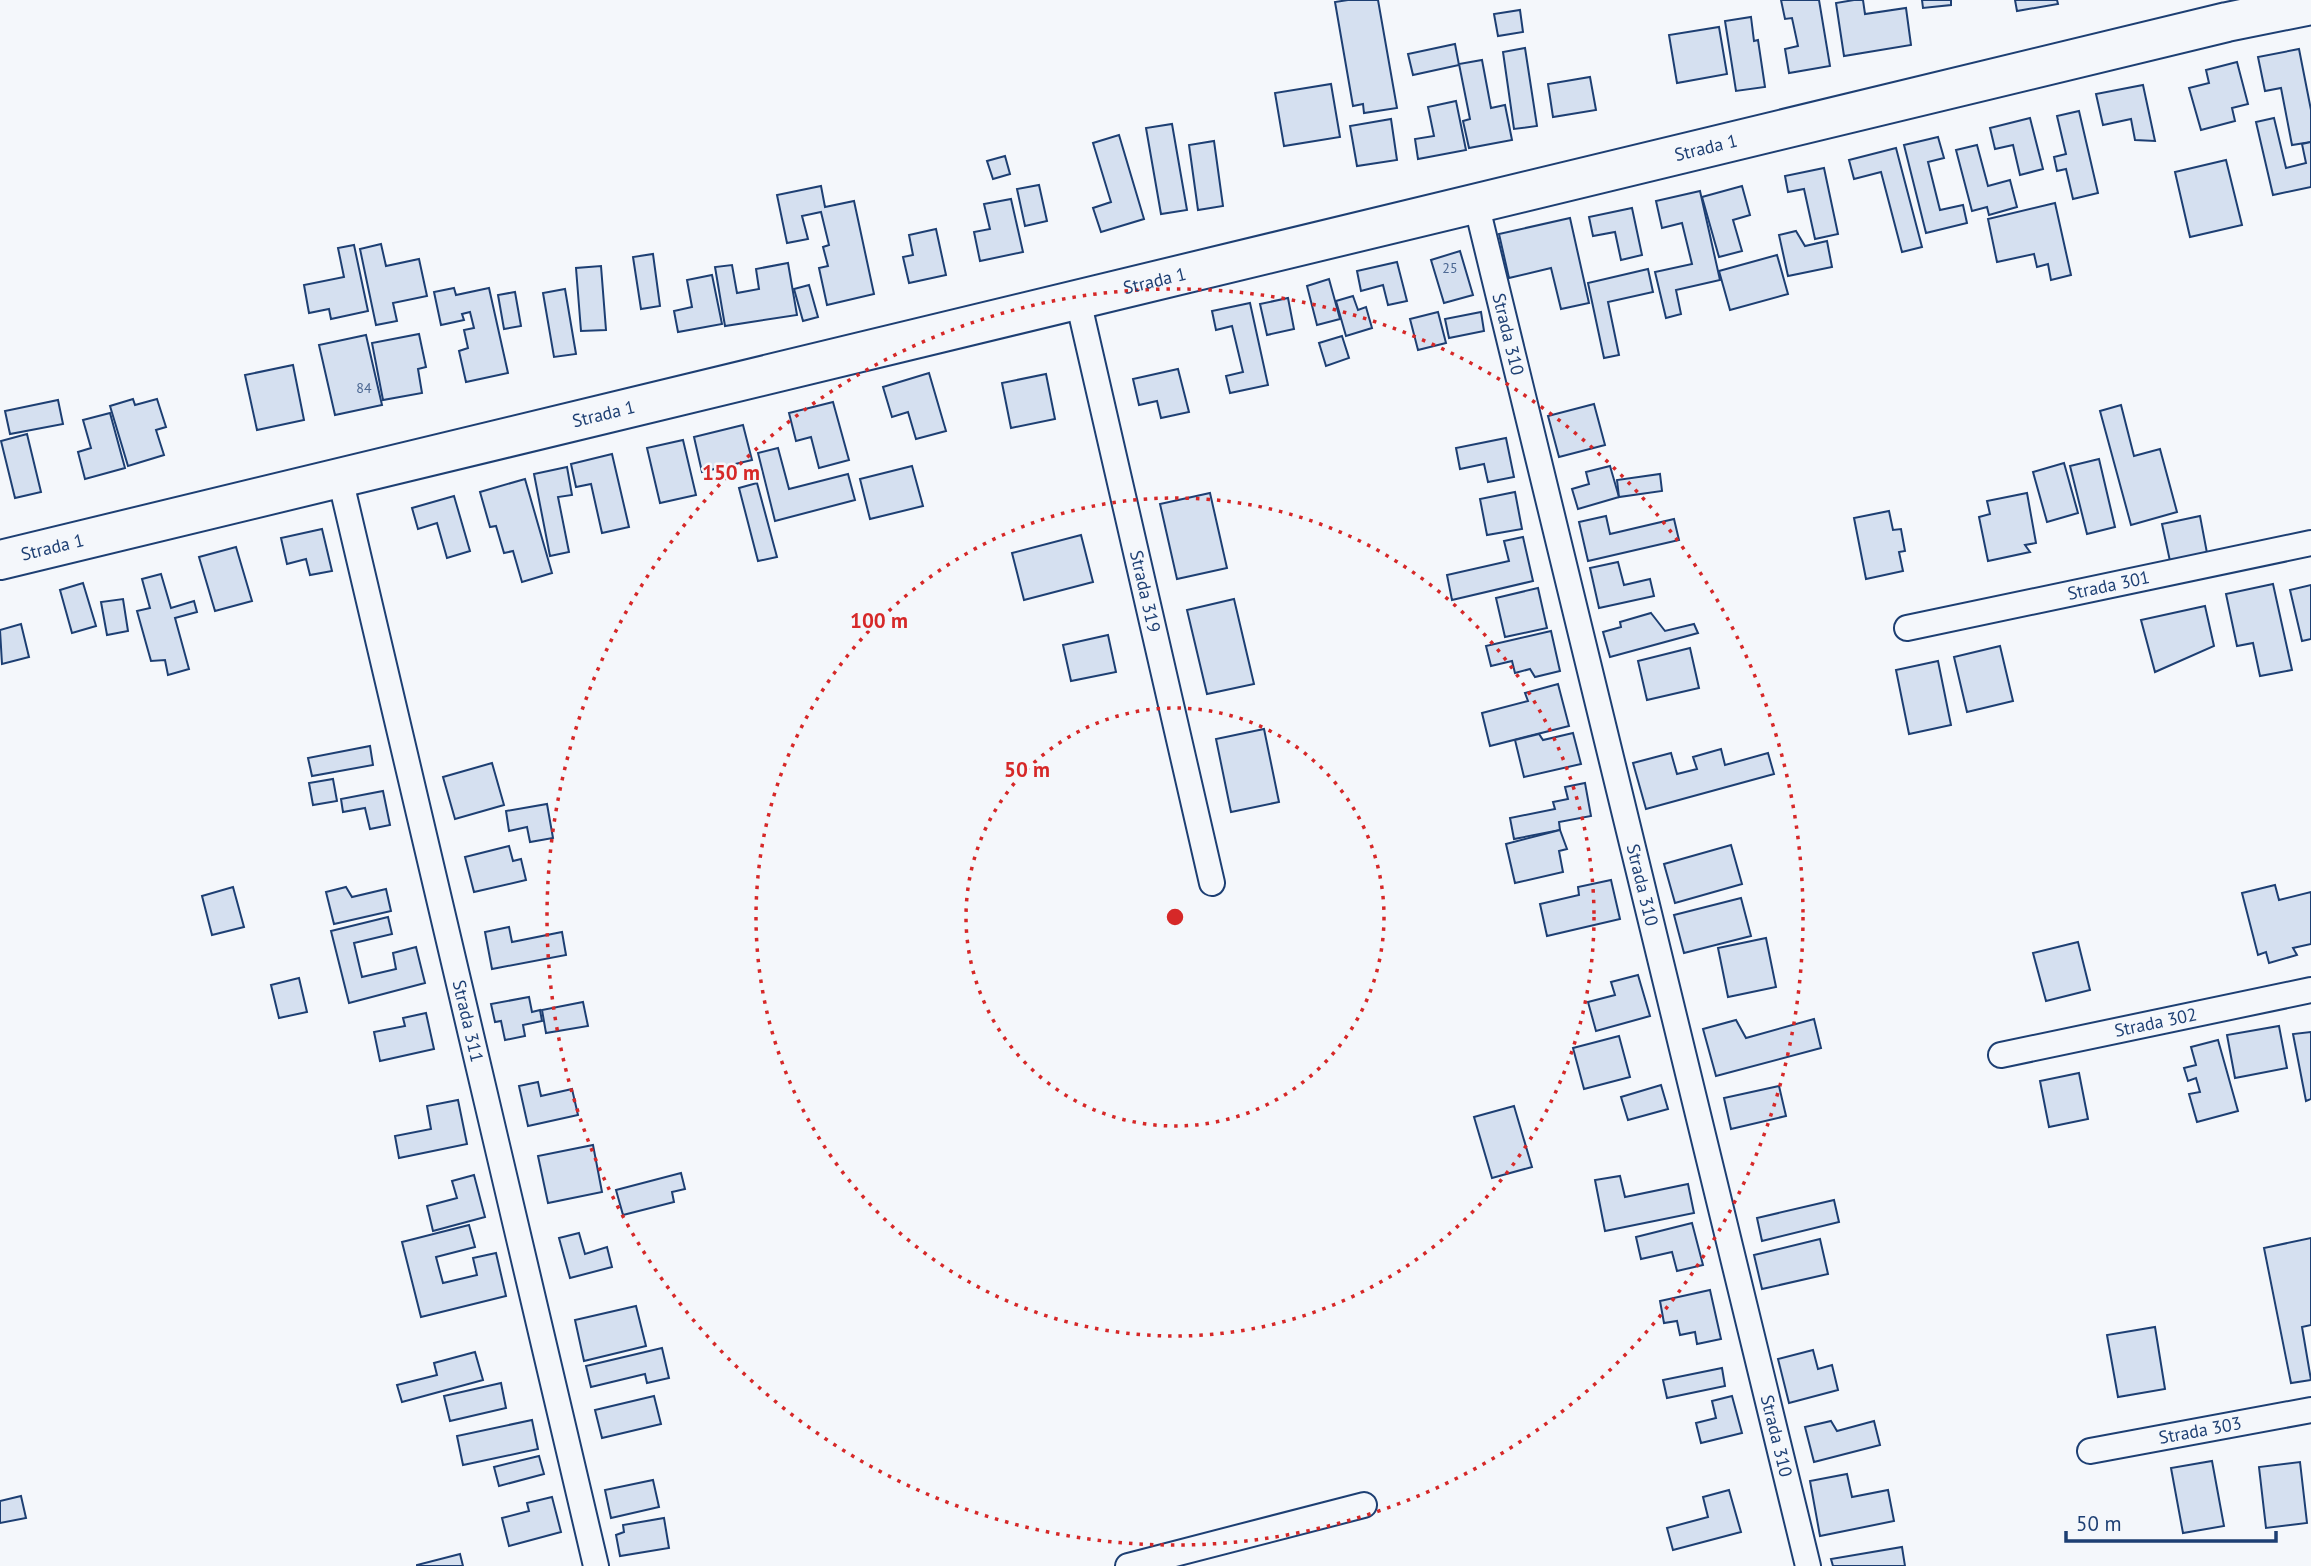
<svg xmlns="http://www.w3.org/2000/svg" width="2311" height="1566" font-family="'PT Sans',sans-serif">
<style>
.building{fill:#d5e0f0;stroke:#1d3f73;stroke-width:2}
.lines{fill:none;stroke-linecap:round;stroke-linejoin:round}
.street-casing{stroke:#1d3f73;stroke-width:28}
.primary-casing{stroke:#1d3f73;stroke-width:42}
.street{stroke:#f4f7fb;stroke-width:24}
.primary{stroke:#f4f7fb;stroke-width:38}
.ring{fill:none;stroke:#d62828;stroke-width:3.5;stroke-dasharray:3.5 7}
.labels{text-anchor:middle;stroke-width:5;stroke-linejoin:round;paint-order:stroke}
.number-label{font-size:14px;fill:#4b6792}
.street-label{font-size:18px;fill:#1d3f73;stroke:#f4f7fb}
.centre{fill:#d62828;stroke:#f4f7fb;stroke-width:3.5}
.ring-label{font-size:21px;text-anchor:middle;font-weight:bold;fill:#d62828;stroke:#f4f7fb;stroke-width:5;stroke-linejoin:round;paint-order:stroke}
</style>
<rect width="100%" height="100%" fill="#f4f7fb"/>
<g class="building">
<polygon points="1348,0 1378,0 1397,108 1364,113 1363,104 1353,106 1335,2"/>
<polygon points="1781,0 1819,0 1830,66 1789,73 1785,49 1798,46 1792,18 1785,19"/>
<polygon points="1854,0 1863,0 1865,14 1906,8 1911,45 1844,56 1836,3"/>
<polygon points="1922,0 1951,0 1951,5 1923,8"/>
<polygon points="2015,0 2057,0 2058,4 2017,11"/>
<polygon points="1520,10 1523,32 1498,36 1494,14"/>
<polygon points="1751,17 1754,41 1758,40 1765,87 1736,91 1725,21"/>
<polygon points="1719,27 1727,74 1677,83 1669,35"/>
<polygon points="1455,44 1459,65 1413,75 1408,54"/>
<polygon points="1525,48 1537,126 1514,129 1503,52"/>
<polygon points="2299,49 2311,110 2311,142 2292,145 2281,88 2265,91 2258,57"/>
<polygon points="1482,60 1491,108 1505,105 1512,140 1469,148 1463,121 1470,119 1459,64"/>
<polygon points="2237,62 2248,104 2232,108 2235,121 2201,130 2189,88 2209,83 2206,70"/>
<polygon points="1590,77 1596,110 1553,117 1548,84"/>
<polygon points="1331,84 1340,137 1284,146 1275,93"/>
<polygon points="2143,85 2155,141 2135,140 2131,119 2103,125 2096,94"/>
<polygon points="1456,101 1466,150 1418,159 1415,139 1434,136 1428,107"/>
<polygon points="2079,111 2098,193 2073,199 2066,169 2057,171 2054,157 2066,154 2057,116"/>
<polygon points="2030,118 2043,169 2020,175 2013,145 1995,149 1990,128"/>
<polygon points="2274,118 2286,168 2306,163 2302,144 2311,142 2311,187 2273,195 2256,122"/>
<polygon points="1391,119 1397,160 1357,166 1350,126"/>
<polygon points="1172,124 1187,210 1161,214 1146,128"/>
<polygon points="1119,135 1144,219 1101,232 1093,208 1111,202 1093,143"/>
<polygon points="1938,137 1944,158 1928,162 1940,210 1963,205 1967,223 1926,233 1904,145"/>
<polygon points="1214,141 1223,206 1198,210 1189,145"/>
<polygon points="1977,145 1988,186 2010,180 2017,207 1989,215 1987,207 1972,211 1956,150"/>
<polygon points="1896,148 1922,247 1902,252 1881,172 1854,179 1849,160"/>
<polygon points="1005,156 1010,174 993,179 987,161"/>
<polygon points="2226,160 2242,225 2190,237 2175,172"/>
<polygon points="1824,168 1838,234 1815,239 1804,189 1788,192 1785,176"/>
<polygon points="1039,185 1047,221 1025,226 1017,189"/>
<polygon points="821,186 825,207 854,201 874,294 827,305 819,268 828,266 823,247 829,245 821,212 802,216 808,239 787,243 777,195"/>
<polygon points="1742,186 1750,215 1733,220 1742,251 1719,257 1702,197"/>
<polygon points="1700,191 1720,280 1676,290 1681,314 1666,318 1655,272 1692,264 1682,223 1662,228 1656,201"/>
<polygon points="1011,199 1023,252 980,261 974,232 990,229 984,204"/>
<polygon points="2055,203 2071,275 2051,280 2048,264 2037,267 2034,254 1997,262 1988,219"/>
<polygon points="1632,208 1642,255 1621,260 1615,232 1593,236 1589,217"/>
<polygon points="1570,218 1589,303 1561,309 1551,268 1509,278 1499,234"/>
<polygon points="936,229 946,275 909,283 903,257 913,255 909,235"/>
<polygon points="1796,231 1805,246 1827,241 1832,267 1788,276 1779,235"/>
<polygon points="381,244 386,266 419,259 427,296 393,303 397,321 376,325 360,249"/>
<polygon points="354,245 368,311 331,319 329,309 309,313 304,285 344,277 338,248"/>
<polygon points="1460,251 1473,295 1444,303 1431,260"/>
<polygon points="653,254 660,306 641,309 633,257"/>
<polygon points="1777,255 1788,294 1730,310 1719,271"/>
<polygon points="1397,262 1407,301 1388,305 1383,285 1361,291 1357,271"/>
<polygon points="788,263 797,315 725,326 715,267 732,265 737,293 759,289 756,269"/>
<polygon points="601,266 606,330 581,331 576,268"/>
<polygon points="1648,269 1653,292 1608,302 1619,355 1604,358 1588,283"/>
<polygon points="712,275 722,324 678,332 674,311 692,307 687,280"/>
<polygon points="1329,279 1340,319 1317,325 1307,286"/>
<polygon points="809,285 818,317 803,321 794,289"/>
<polygon points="454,288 456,295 489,288 508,373 466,382 459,351 468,348 464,330 474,328 470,312 462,314 464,320 441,325 434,292"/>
<polygon points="565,289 576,354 554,357 543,293"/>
<polygon points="515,292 521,326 504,329 498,295"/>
<polygon points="1353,296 1358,310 1366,307 1372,328 1346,336 1336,301"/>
<polygon points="1288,298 1294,329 1267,335 1260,304"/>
<polygon points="1250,303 1268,385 1230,393 1226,376 1243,372 1232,326 1216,330 1212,311"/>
<polygon points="1438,312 1446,343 1418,350 1410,319"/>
<polygon points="1481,312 1484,331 1449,338 1445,319"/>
<polygon points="419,334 426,367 418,369 422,393 383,400 372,343"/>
<polygon points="366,335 382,405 335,415 319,345"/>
<polygon points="1342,336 1349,358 1326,366 1319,343"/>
<polygon points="293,365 304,420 257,430 245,375"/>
<polygon points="1178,369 1189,412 1161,418 1157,401 1139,405 1133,379"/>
<polygon points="929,373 946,431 916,439 908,412 892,417 883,387"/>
<polygon points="1046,374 1055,419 1011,428 1002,383"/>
<polygon points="133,399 135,405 157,399 166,427 156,430 164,455 128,466 110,406"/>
<polygon points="58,400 63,424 10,434 5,411"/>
<polygon points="833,402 849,460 819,468 811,437 796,441 789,413"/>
<polygon points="1594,404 1605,445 1559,457 1548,416"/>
<polygon points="2121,405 2134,456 2160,449 2177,512 2131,525 2100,411"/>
<polygon points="110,413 125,468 85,479 78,452 91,448 83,420"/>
<polygon points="743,425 752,460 702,472 694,437"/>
<polygon points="27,434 41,492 15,498 1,441"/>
<polygon points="1506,438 1514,477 1488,482 1484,464 1460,469 1456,448"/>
<polygon points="683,440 696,495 660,503 647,448"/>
<polygon points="778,448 789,489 848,474 855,500 775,521 758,453"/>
<polygon points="612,454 629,527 602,533 591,484 576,487 571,464"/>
<polygon points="2099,459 2115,527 2087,534 2070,466"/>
<polygon points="2064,463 2078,513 2047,522 2033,472"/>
<polygon points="912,466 923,506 870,519 860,479"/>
<polygon points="1610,466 1619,497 1578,509 1572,489 1589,484 1586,472"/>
<polygon points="567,467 572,495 558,497 569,552 550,556 534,474"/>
<polygon points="1660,474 1662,491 1619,497 1617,480"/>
<polygon points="525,479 552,573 522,582 513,551 504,553 496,526 490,527 480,492"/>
<polygon points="757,483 777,557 758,561 739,488"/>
<polygon points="1515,492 1522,529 1487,535 1480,499"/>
<polygon points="1210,493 1227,568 1177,579 1160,504"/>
<polygon points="2027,493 2036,543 2025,545 2030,552 1988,561 1979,517 1990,514 1987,501"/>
<polygon points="454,496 470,551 447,558 437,523 418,529 412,508"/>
<polygon points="1889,511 1893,530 1901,529 1905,551 1899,552 1903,571 1866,579 1854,518"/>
<polygon points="1606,516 1610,534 1674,519 1679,540 1588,561 1579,522"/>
<polygon points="2200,516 2207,553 2170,561 2162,524"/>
<polygon points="322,529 332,571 310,575 306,559 287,564 281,538"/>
<polygon points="1081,535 1093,582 1024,600 1012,553"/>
<polygon points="1523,537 1533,581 1452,600 1447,575 1509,561 1504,541"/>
<polygon points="236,547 252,601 215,611 199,557"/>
<polygon points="1618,562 1624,585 1650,579 1654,596 1599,608 1590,568"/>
<polygon points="161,574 171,608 194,601 197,612 175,618 189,669 168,675 165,660 151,661 137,611 150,608 142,579"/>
<polygon points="83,583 96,626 72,633 60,590"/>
<polygon points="2273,584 2292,670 2260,676 2253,643 2237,646 2226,594"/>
<polygon points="2311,585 2311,639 2302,641 2290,590"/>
<polygon points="1538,588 1547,628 1505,637 1496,598"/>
<polygon points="123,599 128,631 107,635 101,602"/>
<polygon points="1234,599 1254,684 1207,694 1187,610"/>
<polygon points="2205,606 2214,646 2155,672 2141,620"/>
<polygon points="1651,613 1665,631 1694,624 1698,633 1610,657 1603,632 1621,627 1620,622"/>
<polygon points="21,624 29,657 2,664 0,630"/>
<polygon points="1551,631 1560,671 1535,677 1530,669 1515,673 1512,661 1491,666 1486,646"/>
<polygon points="1108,635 1116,672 1071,681 1063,645"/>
<polygon points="2000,646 2013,701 1967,712 1954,657"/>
<polygon points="1690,648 1699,688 1647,700 1638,661"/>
<polygon points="1938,661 1951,725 1909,734 1896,670"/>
<polygon points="1558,684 1569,726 1490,746 1482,713 1528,701 1525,693"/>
<polygon points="1264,729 1279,802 1231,812 1216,739"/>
<polygon points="1573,733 1581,764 1524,777 1515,740 1539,734 1543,740"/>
<polygon points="370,746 373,765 312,776 308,758"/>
<polygon points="1721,749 1725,765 1768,753 1774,774 1646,809 1633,763 1671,753 1677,774 1697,769 1693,757"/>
<polygon points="492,763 504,805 455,819 443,777"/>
<polygon points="333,779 337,801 313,805 309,783"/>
<polygon points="1585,783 1591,816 1559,822 1560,830 1514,839 1510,818 1555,809 1553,802 1568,799 1565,787"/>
<polygon points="383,791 390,825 370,829 365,808 343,812 341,799"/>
<polygon points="547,804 553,838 530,842 527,827 509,831 506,811"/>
<polygon points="1560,830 1567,849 1559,851 1563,872 1515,883 1506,844"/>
<polygon points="1731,845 1742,884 1675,903 1664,864"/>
<polygon points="509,846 513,861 521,859 526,880 474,892 465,857"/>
<polygon points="1611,880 1620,919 1547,936 1540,904 1579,895 1578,887"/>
<polygon points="2275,885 2279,900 2311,892 2311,944 2293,948 2297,955 2269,963 2266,952 2258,955 2242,893"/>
<polygon points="233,887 244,927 212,935 202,896"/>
<polygon points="346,887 352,897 386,889 391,911 334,924 326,892"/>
<polygon points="1741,898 1751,936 1684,953 1674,915"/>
<polygon points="388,917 392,934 354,943 362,977 396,969 393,953 416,947 425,983 349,1003 331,931"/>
<polygon points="509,927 512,942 562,932 566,955 492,969 485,932"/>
<polygon points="1766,938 1776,987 1728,997 1718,948"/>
<polygon points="2078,942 2090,990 2046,1001 2033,953"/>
<polygon points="1638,975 1650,1016 1596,1031 1588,1002 1615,995 1611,982"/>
<polygon points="299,978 307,1012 279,1018 271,985"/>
<polygon points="529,997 532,1012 540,1010 542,1021 523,1025 525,1036 505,1040 501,1021 495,1022 491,1004"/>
<polygon points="583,1002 588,1026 546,1033 542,1010"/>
<polygon points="426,1013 434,1049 380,1061 374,1032 405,1026 403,1018"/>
<polygon points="1814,1019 1821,1048 1716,1076 1703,1029 1736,1020 1746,1038"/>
<polygon points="2279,1026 2287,1068 2235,1078 2227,1035"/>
<polygon points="2311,1032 2311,1099 2306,1101 2293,1034"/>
<polygon points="1619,1036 1630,1077 1584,1089 1573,1048"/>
<polygon points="2218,1040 2238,1111 2197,1122 2189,1094 2200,1092 2196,1078 2188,1081 2184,1068 2196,1065 2191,1047"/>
<polygon points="2079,1073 2088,1119 2049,1127 2040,1081"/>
<polygon points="538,1082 541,1096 572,1089 578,1115 528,1126 519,1086"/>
<polygon points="1661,1085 1668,1109 1628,1120 1621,1097"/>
<polygon points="1779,1086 1786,1116 1731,1129 1724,1098"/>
<polygon points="458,1100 467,1144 399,1158 395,1136 431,1129 427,1106"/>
<polygon points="1514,1106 1532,1167 1492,1178 1474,1117"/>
<polygon points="593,1145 602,1192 548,1203 538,1156"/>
<polygon points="681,1173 685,1189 672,1192 674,1202 623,1215 616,1190"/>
<polygon points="474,1175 485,1217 433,1231 427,1206 457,1198 452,1181"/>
<polygon points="1620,1176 1625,1197 1688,1184 1694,1213 1605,1231 1595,1180"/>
<polygon points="1834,1200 1839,1222 1762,1241 1757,1218"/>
<polygon points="1692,1223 1703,1265 1677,1271 1672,1252 1641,1259 1636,1237"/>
<polygon points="469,1225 475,1247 436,1257 443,1283 477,1275 473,1258 496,1253 506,1296 421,1317 402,1242"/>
<polygon points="579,1233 585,1254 607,1247 612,1267 570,1278 559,1238"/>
<polygon points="2311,1238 2311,1325 2302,1327 2311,1380 2291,1383 2264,1248"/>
<polygon points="1820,1239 1828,1274 1762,1289 1754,1255"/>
<polygon points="1710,1290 1721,1339 1697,1344 1695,1332 1680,1335 1677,1321 1664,1323 1660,1301"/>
<polygon points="636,1306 646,1346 584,1361 575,1320"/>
<polygon points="2155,1327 2165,1389 2118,1397 2107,1335"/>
<polygon points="662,1348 669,1378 647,1383 645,1374 591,1387 586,1366"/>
<polygon points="1813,1350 1818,1369 1832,1365 1838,1390 1789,1403 1778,1359"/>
<polygon points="475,1352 483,1380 402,1402 397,1385 437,1375 434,1363"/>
<polygon points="1722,1368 1725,1386 1667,1398 1663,1380"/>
<polygon points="501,1383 506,1408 450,1421 444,1396"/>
<polygon points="654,1396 661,1424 602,1438 595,1410"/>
<polygon points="1732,1396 1742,1433 1701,1443 1696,1423 1716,1418 1712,1401"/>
<polygon points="532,1420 538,1449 463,1465 457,1436"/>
<polygon points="1831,1421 1837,1431 1874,1421 1880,1445 1814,1462 1805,1427"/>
<polygon points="539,1456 544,1474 499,1486 494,1467"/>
<polygon points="2212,1461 2224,1526 2183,1533 2171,1468"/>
<polygon points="2300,1462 2307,1523 2266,1528 2259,1467"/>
<polygon points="1847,1474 1852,1497 1888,1490 1894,1521 1820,1536 1810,1481"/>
<polygon points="653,1480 659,1507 611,1518 605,1490"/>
<polygon points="1729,1490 1741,1532 1673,1550 1667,1528 1708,1517 1703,1497"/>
<polygon points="21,1496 26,1518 0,1523 0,1501"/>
<polygon points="552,1497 561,1532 509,1546 502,1518 529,1511 527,1503"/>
<polygon points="664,1518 669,1548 620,1556 616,1535 624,1532 623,1525"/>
<polygon points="1902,1547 1905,1566 1833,1566 1831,1559"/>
<polygon points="460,1554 463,1566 417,1566 417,1565"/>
</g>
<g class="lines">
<g class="street-casing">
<g id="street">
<path id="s1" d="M1476 203 1808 1566"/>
<path id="s2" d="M1078 300 1212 883"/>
<path id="s3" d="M340 478 596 1566"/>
<path id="s4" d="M1907 628 2311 543"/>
<path id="s5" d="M2001 1055 2311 990"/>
<path id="s6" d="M2090 1451 2311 1410"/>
<polyline points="1128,1566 1364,1505"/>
</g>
</g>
<g class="primary-casing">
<g id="primary">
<path id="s7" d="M0 560 2227 22 2311 5"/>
</g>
</g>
<use href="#street" class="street"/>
<use href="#primary" class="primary"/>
</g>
<g class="ring">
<circle cx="1175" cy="917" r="209"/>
<circle cx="1175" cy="917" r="419"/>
<circle cx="1175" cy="917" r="628"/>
</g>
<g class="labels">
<g class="number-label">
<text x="1450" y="273">25</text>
<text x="364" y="393">84</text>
</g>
<g class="street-label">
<text dy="6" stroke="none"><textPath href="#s7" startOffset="1755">Strada 1</textPath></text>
<text dy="6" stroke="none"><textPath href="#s7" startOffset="1188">Strada 1</textPath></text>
<text dy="6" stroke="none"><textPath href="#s1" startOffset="135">Strada 310</textPath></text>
<text dy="6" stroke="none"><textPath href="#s7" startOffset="621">Strada 1</textPath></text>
<text dy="6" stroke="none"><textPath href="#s7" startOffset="54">Strada 1</textPath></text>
<text dy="6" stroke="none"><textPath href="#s4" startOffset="206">Strada 301</textPath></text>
<text dy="6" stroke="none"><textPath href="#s2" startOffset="299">Strada 319</textPath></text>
<text dy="6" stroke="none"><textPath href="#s1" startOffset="702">Strada 310</textPath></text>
<text dy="6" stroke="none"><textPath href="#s3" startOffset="558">Strada 311</textPath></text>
<text dy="6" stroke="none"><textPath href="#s5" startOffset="158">Strada 302</textPath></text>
<text dy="6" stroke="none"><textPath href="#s6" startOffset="112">Strada 303</textPath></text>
<text dy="6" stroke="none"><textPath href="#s1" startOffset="1269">Strada 310</textPath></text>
</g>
</g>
<circle cx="1175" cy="917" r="10" class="centre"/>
<g class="ring-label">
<text x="731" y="480">150 m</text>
<text x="879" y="628">100 m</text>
<text x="1027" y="777">50 m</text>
</g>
<path d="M2066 1531v10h210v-10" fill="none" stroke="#1d3f73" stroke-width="3.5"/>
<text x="2076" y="1531" font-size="21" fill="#1d3f73" stroke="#f4f7fb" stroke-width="5" paint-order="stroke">50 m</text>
</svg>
